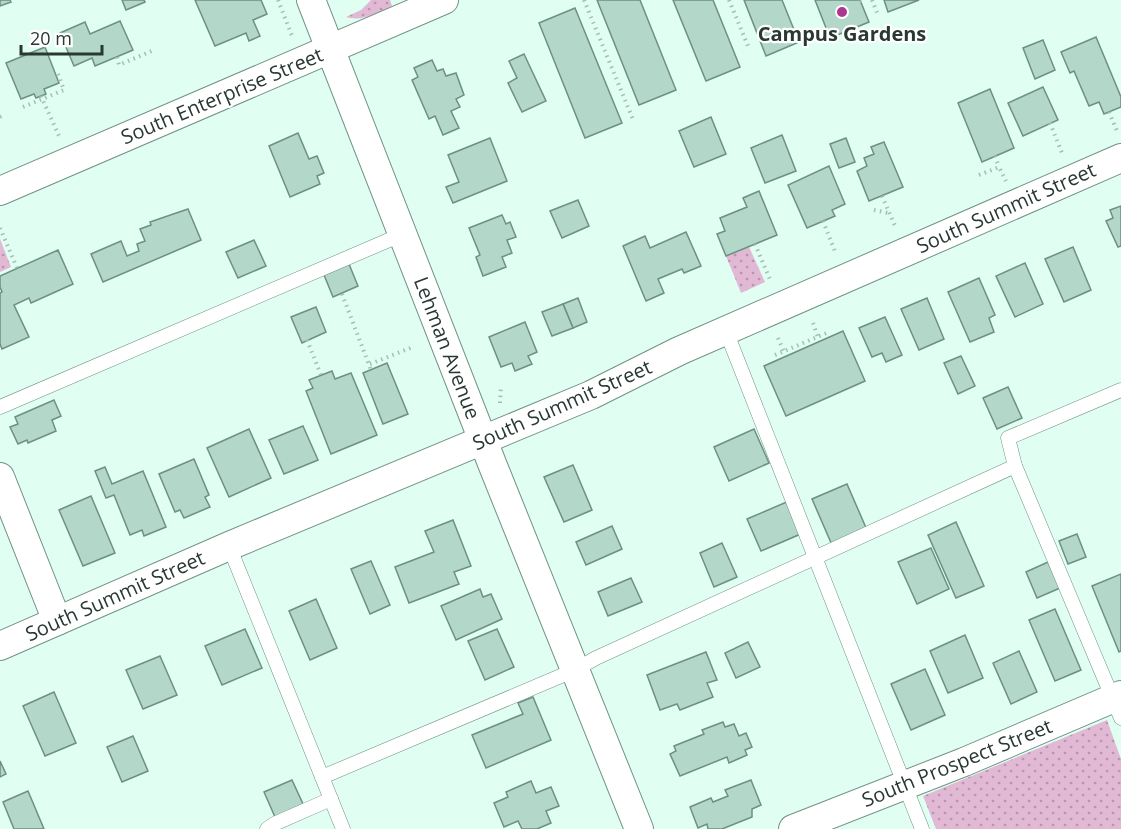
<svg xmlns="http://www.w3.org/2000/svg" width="1121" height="829" font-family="'Open Sans',sans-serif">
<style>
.grass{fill:url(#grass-dots)}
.building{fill:#b3d8c9;stroke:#6c9082;stroke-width:1.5}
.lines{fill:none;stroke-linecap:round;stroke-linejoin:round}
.lane-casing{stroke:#709385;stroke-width:15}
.street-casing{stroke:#709385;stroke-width:30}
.path{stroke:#a5bfb5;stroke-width:4;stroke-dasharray:1.5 4.5;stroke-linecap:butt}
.lane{stroke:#fff;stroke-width:14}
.street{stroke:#fff;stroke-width:28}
.poi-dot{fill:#ab3791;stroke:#fff;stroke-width:2}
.labels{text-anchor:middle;stroke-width:4.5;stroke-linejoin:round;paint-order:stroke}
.poi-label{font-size:20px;font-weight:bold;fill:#293832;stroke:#fff}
.street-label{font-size:20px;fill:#293832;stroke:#fff}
</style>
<defs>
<pattern id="grass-dots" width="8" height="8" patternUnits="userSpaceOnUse" patternTransform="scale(1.5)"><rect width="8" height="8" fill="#e2b9d5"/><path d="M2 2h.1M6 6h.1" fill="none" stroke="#b797ad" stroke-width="1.8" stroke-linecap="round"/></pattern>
</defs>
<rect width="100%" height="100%" fill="#e0fef2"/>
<g class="grass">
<path d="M371 0H390L392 6C377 13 363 22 346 17L361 10Z"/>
<polygon points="0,239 11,267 0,272"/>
<polygon points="749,247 765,282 741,293 726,256"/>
<polygon points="1107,720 1121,759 1121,829 936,829 923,796"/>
</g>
<g class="building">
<polygon points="0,0 10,0 11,2 0,6"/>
<polygon points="122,0 144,0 145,2 126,10"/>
<polygon points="195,0 261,0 267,14 253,20 260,36 249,41 246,33 215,46"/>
<polygon points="597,0 640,0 676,90 639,105"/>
<polygon points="673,0 713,0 740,67 706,81"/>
<polygon points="744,0 782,0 799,42 766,56"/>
<polygon points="815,0 860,0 869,22 830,38"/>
<polygon points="884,0 919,0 888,12"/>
<polygon points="575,8 622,123 585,138 539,23"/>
<polygon points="120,21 133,50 95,66 92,58 74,66 60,33 85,22 90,34"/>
<polygon points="1096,37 1121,97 1121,107 1104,114 1099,102 1089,106 1074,71 1070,73 1061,52"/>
<polygon points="1043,40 1055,70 1035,79 1023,48"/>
<polygon points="45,47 59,83 44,89 46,94 36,98 34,94 21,99 6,63"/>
<polygon points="524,54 546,101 522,112 508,83 517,78 509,61"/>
<polygon points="432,60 437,71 443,69 446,76 456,73 464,95 456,99 460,107 451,111 459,128 443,135 435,116 429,119 412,80 418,77 414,68"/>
<polygon points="1043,87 1058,120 1023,136 1008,103"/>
<polygon points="990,89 1014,148 982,162 958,103"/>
<polygon points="711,117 726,154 694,167 679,131"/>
<polygon points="298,133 309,159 317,156 324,173 317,176 320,184 290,197 269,146"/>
<polygon points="782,135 796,171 765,183 751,148"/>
<polygon points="490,138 507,181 453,203 446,187 459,182 448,155"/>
<polygon points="846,138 855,162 839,168 830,144"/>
<polygon points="884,142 903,187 869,201 857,171 867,166 864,158 874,154 871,147"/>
<polygon points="829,166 845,204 832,210 835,216 807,228 788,185"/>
<polygon points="759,191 777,235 726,256 717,234 725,231 720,218 747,207 743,198"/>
<polygon points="578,200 589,226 562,238 550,211"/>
<polygon points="1121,206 1121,246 1118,247 1106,221 1113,218 1110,210"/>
<polygon points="188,209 201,240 103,282 91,254 121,241 127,256 139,251 137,244 145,241 140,229 151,225 150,222"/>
<polygon points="502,215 506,224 510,222 516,237 507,240 512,253 502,257 506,267 483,276 476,257 480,255 469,228"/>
<polygon points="686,232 701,266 684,273 682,269 658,279 664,293 646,301 623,246 645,236 650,248"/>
<polygon points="254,240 266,266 238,278 226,252"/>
<polygon points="1073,247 1091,290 1064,302 1045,259"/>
<polygon points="58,250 73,284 31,303 29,298 14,305 29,337 2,349 0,344 0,293 2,292 0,287 0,276"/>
<polygon points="1025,263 1043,304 1015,317 996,276"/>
<polygon points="349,264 358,286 333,297 324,275"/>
<polygon points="979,278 995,315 989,318 994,332 970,342 948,292"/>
<polygon points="578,298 587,322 573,328 563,304"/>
<polygon points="927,298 944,339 919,350 901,309"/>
<polygon points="563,304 573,328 552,336 542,312"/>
<polygon points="316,307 326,332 302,343 291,317"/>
<polygon points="885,317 902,355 886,362 882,353 872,357 859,328"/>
<polygon points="525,322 537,352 528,356 532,364 515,371 512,363 501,367 489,337"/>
<polygon points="843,331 865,381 786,416 764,366"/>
<polygon points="961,356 975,386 958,394 944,363"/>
<polygon points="387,363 408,414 383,424 363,373"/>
<polygon points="332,371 335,379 351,373 377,435 331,454 306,391 313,388 309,380"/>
<polygon points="1008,387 1022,418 997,429 983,398"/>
<polygon points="54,400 61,416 52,420 56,431 28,443 27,440 18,444 10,427 18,424 15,417"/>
<polygon points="303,426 318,460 284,474 269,440"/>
<polygon points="249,429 271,478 229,497 207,448"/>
<polygon points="754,429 769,463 729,481 714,447"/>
<polygon points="194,459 209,495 205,497 210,507 184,518 180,510 175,512 159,474"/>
<polygon points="573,465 592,510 564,522 544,477"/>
<polygon points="105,467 112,484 143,471 166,527 144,536 142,530 130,535 114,495 106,498 95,471"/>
<polygon points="847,484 867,530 832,545 812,499"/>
<polygon points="91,496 115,553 83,566 59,510"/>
<polygon points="789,501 803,533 761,551 747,519"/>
<polygon points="453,520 471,566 454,572 459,584 409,603 395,567 434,552 425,531"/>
<polygon points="956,522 984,586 956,598 928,535"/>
<polygon points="612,526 622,549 586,565 576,542"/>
<polygon points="1077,534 1086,557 1068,564 1059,541"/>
<polygon points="722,543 737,577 714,587 700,553"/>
<polygon points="931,548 949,589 917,604 898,562"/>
<polygon points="371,561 390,605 370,614 351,569"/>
<polygon points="1048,562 1060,588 1037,598 1026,572"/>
<polygon points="1121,574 1121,651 1119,652 1092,586"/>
<polygon points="631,578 642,602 608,616 598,592"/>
<polygon points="480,589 483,597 491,594 502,619 456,640 441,606"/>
<polygon points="316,599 337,648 310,660 289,611"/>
<polygon points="1055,609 1081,670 1055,681 1029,620"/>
<polygon points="245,629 262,668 222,685 205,646"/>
<polygon points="497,629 514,667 485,680 468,641"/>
<polygon points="965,635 983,678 948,693 930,651"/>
<polygon points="748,642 760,667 736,678 725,653"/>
<polygon points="1019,651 1037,692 1011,704 993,663"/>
<polygon points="706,652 717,680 707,683 713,697 680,710 677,704 660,710 647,675"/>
<polygon points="160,656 177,695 143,709 126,670"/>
<polygon points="925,669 945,715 911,730 891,684"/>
<polygon points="54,692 76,743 45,756 23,706"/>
<polygon points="533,697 551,740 486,768 472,735 523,714 518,703"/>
<polygon points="723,722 725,727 734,724 739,736 746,733 752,747 745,750 747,755 729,763 727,757 680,776 670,754 676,751 674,746 704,734 702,730"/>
<polygon points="133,736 148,771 122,782 107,747"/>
<polygon points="0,761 6,774 0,777"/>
<polygon points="292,780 303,804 275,817 264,792"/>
<polygon points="751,780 761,805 752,809 752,817 722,829 708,829 707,824 698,828 690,807 711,798 713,802 728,796 725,790"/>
<polygon points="531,781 536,793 551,787 559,806 546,811 551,823 537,829 522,829 518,821 504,827 494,803 508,797 506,792"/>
<polygon points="28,791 44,829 14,829 3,802"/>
</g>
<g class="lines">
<g class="lane-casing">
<g id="lane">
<polyline points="726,331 922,829"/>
<polyline points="1121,390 1008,438 1015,466 1121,718"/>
<polyline points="0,407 403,234"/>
<polyline points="229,546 343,829"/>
<polyline points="322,777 575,670 596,658 1015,466"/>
<polyline points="267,829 274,824 331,799"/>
</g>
</g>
<g class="street-casing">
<g id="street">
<polyline points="311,0 493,466 639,829"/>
<polyline points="0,191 444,0"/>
<polyline points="0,477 57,621"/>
<polyline points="0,646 229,546 591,395 679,351 1121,158"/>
<polyline points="793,829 964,762 1121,695"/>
</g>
</g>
<g class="path">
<polyline points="278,0 292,36"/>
<polyline points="584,0 634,122"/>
<polyline points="729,0 748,46"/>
<polyline points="872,0 878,15"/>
<polyline points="860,1 863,0"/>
<polyline points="117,57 119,65 154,50"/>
<polyline points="41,96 59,136"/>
<polyline points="23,107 64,90 58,74"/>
<polyline points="1109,112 1117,131"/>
<polyline points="0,117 4,115"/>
<polyline points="1050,123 1062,153"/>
<polyline points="995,156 999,167"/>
<polyline points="979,175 999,167 1006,181"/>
<polyline points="882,196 896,228"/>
<polyline points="874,210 888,213"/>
<polyline points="823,221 836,254"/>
<polyline points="0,228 17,268"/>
<polyline points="755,244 771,282"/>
<polyline points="342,294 371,370"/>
<polyline points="813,323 818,337"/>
<polyline points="778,338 784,352"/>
<polyline points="307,340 321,375"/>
<polyline points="775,355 829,332"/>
<polyline points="370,364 413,347"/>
<polyline points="500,403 501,386"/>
</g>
<use href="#lane" class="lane"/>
<use href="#street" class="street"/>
</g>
<circle class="poi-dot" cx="842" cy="12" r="6"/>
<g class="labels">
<g class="poi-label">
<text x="842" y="41">Campus Gardens</text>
</g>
<g class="street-label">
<text transform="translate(222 96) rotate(-23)" y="7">South Enterprise Street</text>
<text transform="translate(1006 208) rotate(-24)" y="7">South Summit Street</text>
<text transform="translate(447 348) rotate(69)" y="7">Lehman Avenue</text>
<text transform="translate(562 405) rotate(-24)" y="7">South Summit Street</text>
<text transform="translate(115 596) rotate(-24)" y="7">South Summit Street</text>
<text transform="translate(957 763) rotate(-22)" y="7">South Prospect Street</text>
</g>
</g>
<path d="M21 45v9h81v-9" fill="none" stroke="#293832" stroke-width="3"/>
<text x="30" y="45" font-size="18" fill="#293832" stroke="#ffffff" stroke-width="4.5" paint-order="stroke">20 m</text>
</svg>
